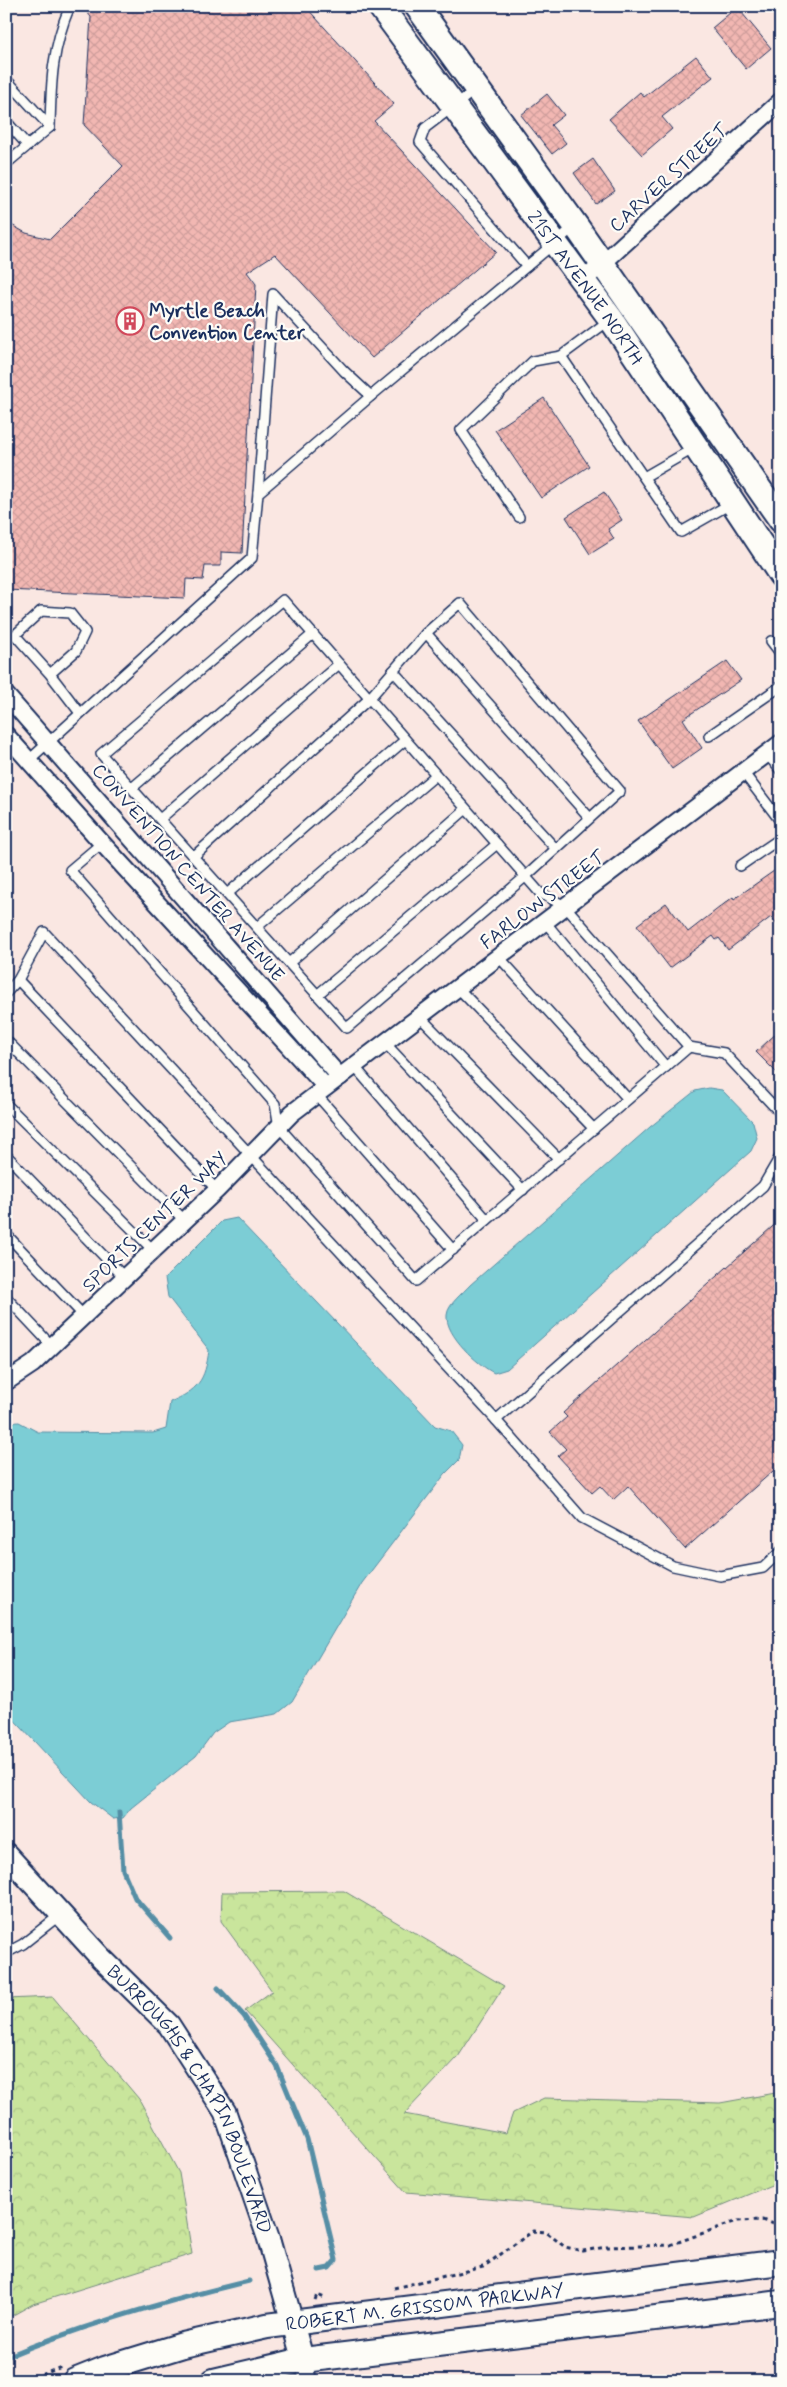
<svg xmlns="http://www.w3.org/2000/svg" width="787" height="2387" font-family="Mynerve,sans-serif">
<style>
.forest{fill:url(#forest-crowns);stroke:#728a7d}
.water{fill:#7ccdd5;stroke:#558ea5}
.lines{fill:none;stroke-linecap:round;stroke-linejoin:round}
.stream{stroke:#558ea5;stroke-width:5}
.building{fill:url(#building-cross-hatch);stroke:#1b2f5e}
.service-casing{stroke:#1b2f5e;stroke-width:12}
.minor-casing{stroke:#1b2f5e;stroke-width:20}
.tertiary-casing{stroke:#1b2f5e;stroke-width:25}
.secondary-casing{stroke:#1b2f5e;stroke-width:28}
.path{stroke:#1b2f5e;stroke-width:3;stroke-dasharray:4 4;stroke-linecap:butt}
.service{stroke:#fdfcf7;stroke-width:9}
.minor{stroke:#fdfcf7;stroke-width:16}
.tertiary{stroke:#fdfcf7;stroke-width:21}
.secondary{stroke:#fdfcf7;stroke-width:24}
.labels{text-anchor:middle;stroke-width:4.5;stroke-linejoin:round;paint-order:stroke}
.street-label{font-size:19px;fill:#1b2f5e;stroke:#fdfcf7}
.poi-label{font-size:19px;font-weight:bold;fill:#1b2f5e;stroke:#fdfcf7;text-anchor:start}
</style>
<defs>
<pattern id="forest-crowns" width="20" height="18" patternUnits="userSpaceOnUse" patternTransform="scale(1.25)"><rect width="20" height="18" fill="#c9e59c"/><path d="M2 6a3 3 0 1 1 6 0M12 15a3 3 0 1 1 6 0" fill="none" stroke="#acc589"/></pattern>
<pattern id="building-cross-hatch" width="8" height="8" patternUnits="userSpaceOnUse" patternTransform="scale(1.25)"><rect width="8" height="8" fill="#f2b7b2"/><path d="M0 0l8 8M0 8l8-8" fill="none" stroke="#cf9e9c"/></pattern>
</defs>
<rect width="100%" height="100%" fill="#fae7e2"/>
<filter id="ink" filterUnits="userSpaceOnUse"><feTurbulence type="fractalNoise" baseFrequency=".02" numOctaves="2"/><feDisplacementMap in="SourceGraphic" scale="10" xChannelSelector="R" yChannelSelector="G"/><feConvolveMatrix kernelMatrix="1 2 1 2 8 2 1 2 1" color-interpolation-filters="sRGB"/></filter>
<g filter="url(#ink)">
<g class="forest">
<polygon points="344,1891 504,1986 458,2057 404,2114 506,2133 513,2113 544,2098 720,2103 781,2092 781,2181 694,2217 406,2192 245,2011 272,1991 221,1921 222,1892"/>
<polygon points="53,1997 139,2099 179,2173 192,2254 33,2304 6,2319 6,1999"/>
</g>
<g class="water">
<path d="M709 1088 722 1090 753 1122 757 1138 751 1151 507 1369 494 1373C478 1365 445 1335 447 1315 448 1304 463 1293 470 1285L650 1127 695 1091Z"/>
<path d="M237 1218 435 1426 451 1431 462 1445 459 1460 445 1474 362 1583 292 1702 277 1714 229 1722 213 1733 196 1756 131 1808 123 1818 113 1819 91 1802 6 1711V1423L19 1422 38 1432 153 1433 166 1429 170 1402C198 1390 205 1381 209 1350L168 1297 165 1278 222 1221Z"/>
</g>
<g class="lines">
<g class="stream">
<polyline points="119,1812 123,1870 135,1898 170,1938"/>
<polyline points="218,1988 244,2016 277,2066 307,2139 336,2260 329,2268 319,2270"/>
<path d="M6 2357C84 2324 166 2301 249 2281"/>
</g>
</g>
<g class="building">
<polygon points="82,6 305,6 394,104 374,121 496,252 372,358 275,254 247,272 256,284 242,553 221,552 221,566 205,566 203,580 186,579 185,598 6,590 6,222 26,233 50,239 123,166 84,125 91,17"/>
<polygon points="737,7 771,48 746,69 712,28"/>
<polygon points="696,56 713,77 662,117 672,129 642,155 609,119 640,92 644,97"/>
<polygon points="547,94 564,115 551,125 566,143 552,154 521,115"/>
<polygon points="593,159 615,191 596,204 574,173"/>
<polygon points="544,398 589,466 541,498 495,430"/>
<polygon points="604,492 622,520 608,529 614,539 590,554 566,517"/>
<polygon points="727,661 741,680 683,719 702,748 672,769 638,721"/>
<polygon points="781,866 781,930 771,917 728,950 719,938 716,940 713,936 670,968 637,925 666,903 688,932 733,897 734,899"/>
<polygon points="781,1029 781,1077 756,1052"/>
<polygon points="781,1219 781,1464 685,1549 628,1486 613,1500 600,1486 592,1493 558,1456 566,1449 550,1432 567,1417 563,1413"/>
</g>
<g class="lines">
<g class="service-casing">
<g id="service">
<polyline points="6,79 50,127"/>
<polyline points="475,90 425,128 420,142 527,266"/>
<polyline points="6,121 28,146"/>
<path d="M6 164 50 127C51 81 52 48 70 6"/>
<polyline points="561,356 681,532 732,503"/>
<polyline points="644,477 696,447"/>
<polyline points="258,493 273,294 344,371 371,396"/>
<polyline points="519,517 461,430 533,361 561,356 611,319"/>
<polyline points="426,633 589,817"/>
<polyline points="771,641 781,654"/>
<polyline points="393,671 555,848"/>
<polyline points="50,674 76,651 85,632 70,613 41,611 15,635 50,674 80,713"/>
<polyline points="709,736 781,686"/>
<polyline points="767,754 781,771"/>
<polyline points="29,760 252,558 258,493 371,396 575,226"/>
<polyline points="743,772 781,822"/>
<polyline points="132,788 313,634"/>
<polyline points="160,819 339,664"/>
<polyline points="102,843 70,870 275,1104 279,1127 416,1281 689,1047 565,906 540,893 283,600 101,754 347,1028 525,877 620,791 460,603 426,633 369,699 193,857"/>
<polyline points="740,866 781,838"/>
<polyline points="227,894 405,740"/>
<polyline points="546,923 666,1067"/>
<polyline points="257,927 436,775"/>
<polyline points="499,957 628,1099"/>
<polyline points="289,963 466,809"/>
<polyline points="18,980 217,1190"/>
<polyline points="457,987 594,1129"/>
<polyline points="6,993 18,980 44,932 496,1420 582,1518 673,1566 720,1576 763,1568 781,1551"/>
<polyline points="317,995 497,844"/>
<polyline points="420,1017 559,1159"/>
<polyline points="6,1040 184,1220"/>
<polyline points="386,1044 523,1190"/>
<polyline points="689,1047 724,1053 781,1114"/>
<polyline points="355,1067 487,1220"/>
<polyline points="316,1094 453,1250"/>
<polyline points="6,1104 153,1250"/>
<polyline points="6,1155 124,1277"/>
<polyline points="6,1234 84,1316"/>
<polyline points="6,1297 52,1346"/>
<polyline points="496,1420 763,1186 781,1155"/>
<polyline points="6,1953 23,1944 61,1914"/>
</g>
</g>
<g class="minor-casing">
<g id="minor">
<polyline points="582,282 781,101"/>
<polyline points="6,695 340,1077"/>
<polyline points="6,735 102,843 326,1087"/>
<polyline points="6,1382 33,1364 52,1346 217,1190 292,1113 781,743"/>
<polyline points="303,2360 308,2381"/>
</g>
</g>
<g class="tertiary-casing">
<g id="tertiary">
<path id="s1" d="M6 1854 101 1958 169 2025 225 2112 268 2237 303 2360"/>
</g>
</g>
<g class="secondary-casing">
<g id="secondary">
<path id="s2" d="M380 6 611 319 781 575"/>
<polyline points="417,6 576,226 781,520"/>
<path id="s3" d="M75 2381 105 2369 183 2345 267 2326 781 2262"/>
<polyline points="214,2381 303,2360 781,2303"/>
</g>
</g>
<g class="path">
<polyline points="394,2288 483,2267 533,2231 546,2232 565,2247 583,2251 606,2247 670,2245 737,2221 762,2220 781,2227"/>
<polyline points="315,2300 317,2295 325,2298"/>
<polyline points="27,2381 61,2367"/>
</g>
<use href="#service" class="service"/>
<use href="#minor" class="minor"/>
<use href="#tertiary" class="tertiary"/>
<use href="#secondary" class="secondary"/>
</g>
</g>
<defs>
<g id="building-ring" transform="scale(1.4375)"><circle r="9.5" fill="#fdfcf7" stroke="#d1495b" stroke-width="1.5"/><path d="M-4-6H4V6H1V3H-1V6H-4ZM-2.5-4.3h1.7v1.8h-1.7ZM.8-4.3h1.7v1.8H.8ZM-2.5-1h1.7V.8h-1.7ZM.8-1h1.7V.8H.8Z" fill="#d1495b"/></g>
</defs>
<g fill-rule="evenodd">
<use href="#building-ring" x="130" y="321"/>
</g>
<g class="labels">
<g class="street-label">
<text transform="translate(668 177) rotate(-42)" y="7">CARVER STREET</text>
<text dy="7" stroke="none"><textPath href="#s2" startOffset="349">21ST AVENUE NORTH</textPath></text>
<text transform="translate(189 872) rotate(49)" y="7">CONVENTION CENTER AVENUE</text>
<text transform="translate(542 899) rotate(-37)" y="7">FARLOW STREET</text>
<text transform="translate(154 1221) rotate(-44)" y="7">SPORTS CENTER WAY</text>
<text dy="7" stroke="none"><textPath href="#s1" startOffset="311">BURROUGHS &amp; CHAPIN BOULEVARD</textPath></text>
<text dy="7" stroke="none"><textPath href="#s3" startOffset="359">ROBERT M. GRISSOM PARKWAY</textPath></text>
</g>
<g class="poi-label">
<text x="149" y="317">Myrtle Beach<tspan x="149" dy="22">Convention Center</tspan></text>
</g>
</g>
<rect width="787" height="2387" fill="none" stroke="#fdfcf7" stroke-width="25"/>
<rect x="12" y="12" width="762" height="2362" fill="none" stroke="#1b2f5e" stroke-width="2" filter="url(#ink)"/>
</svg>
